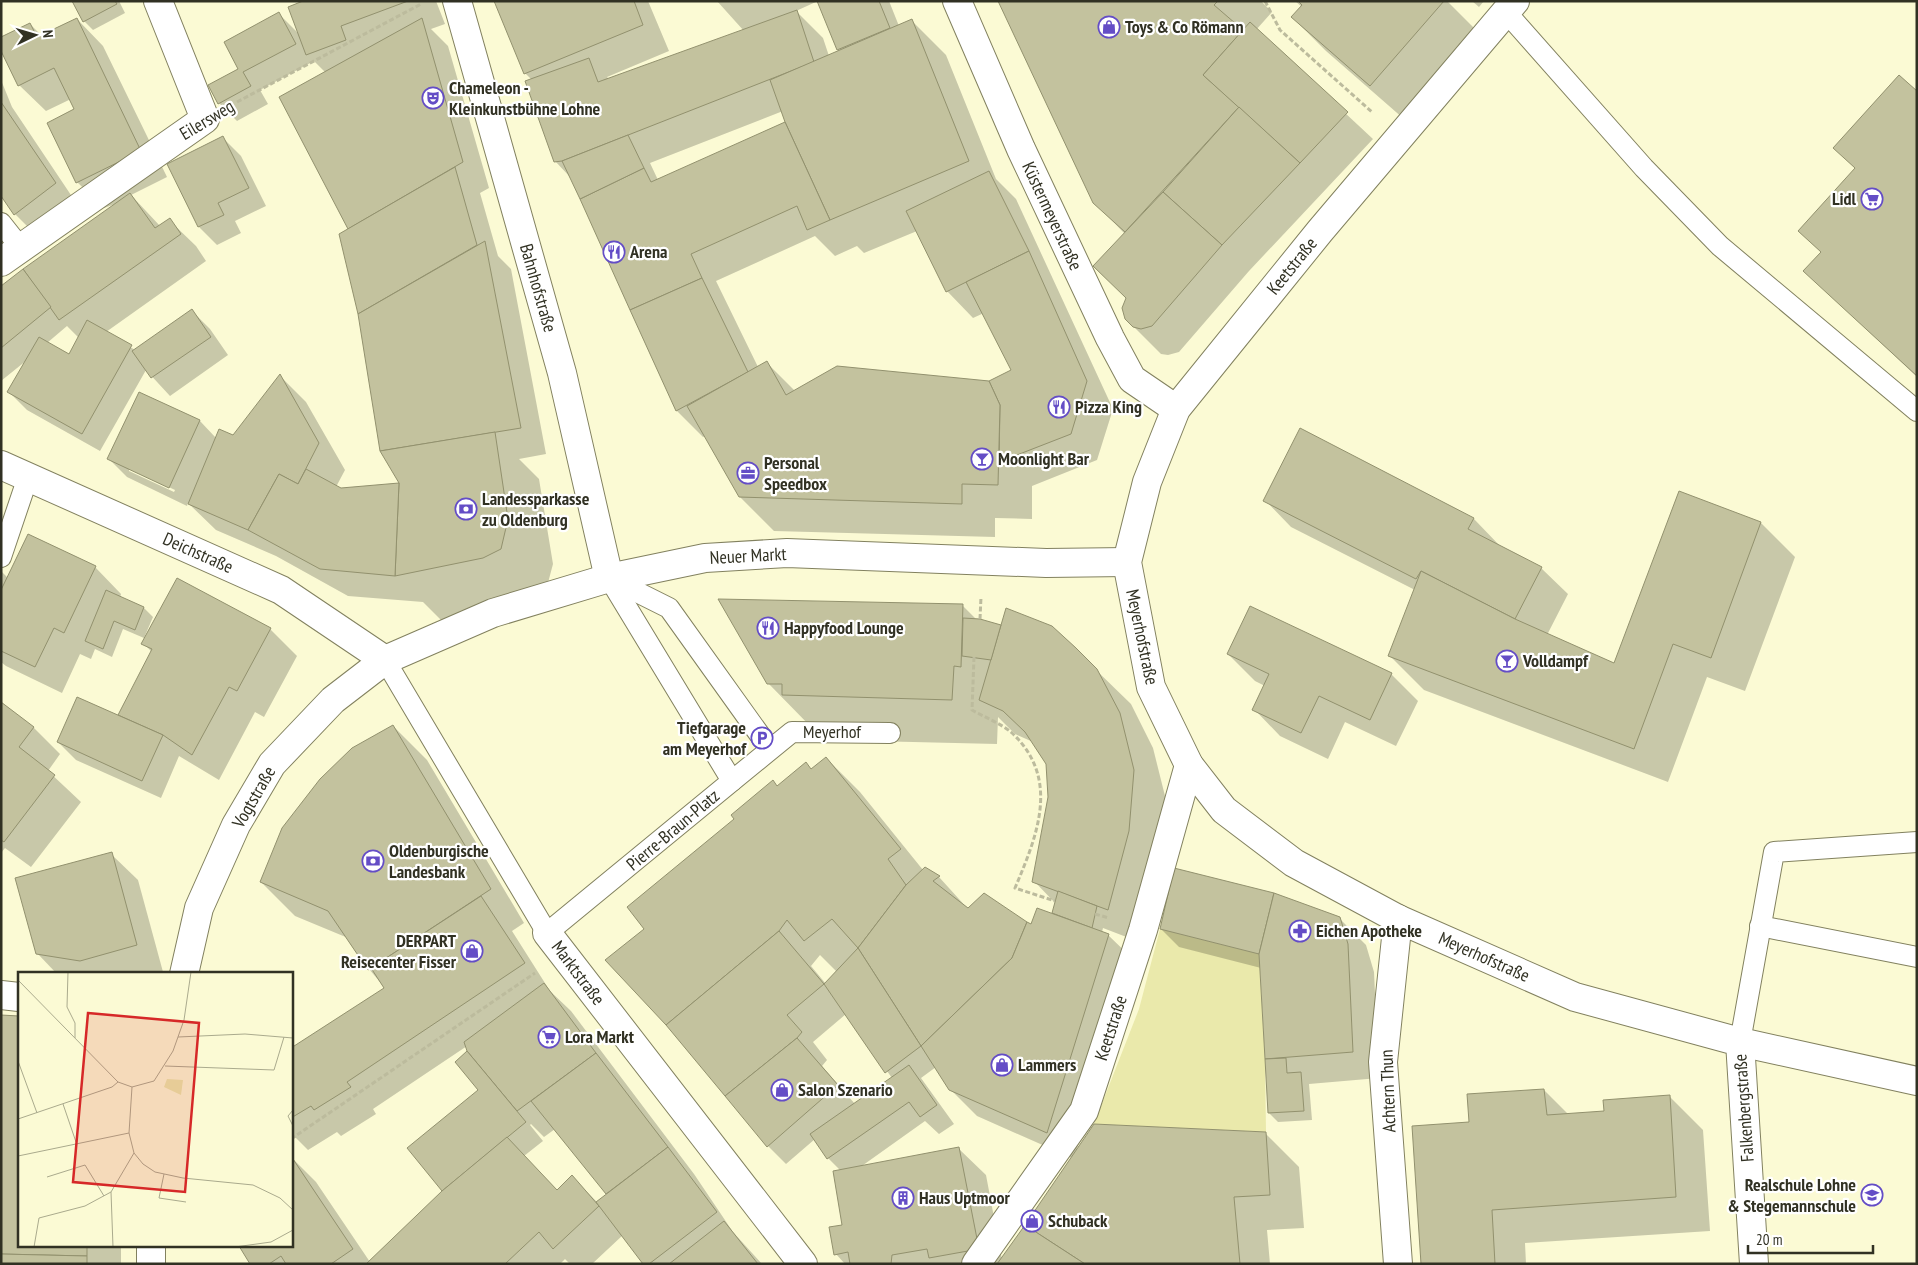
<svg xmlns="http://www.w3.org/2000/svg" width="1918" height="1265" font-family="'PT Sans Narrow',sans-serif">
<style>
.green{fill:#eae9ab}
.shadow{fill:#0003;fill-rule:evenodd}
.building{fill:#c3c29e;stroke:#92916e}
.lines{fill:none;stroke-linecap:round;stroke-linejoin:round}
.service-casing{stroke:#82815f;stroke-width:22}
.pedestrian-casing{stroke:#82815f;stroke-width:30}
.minor-casing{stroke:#82815f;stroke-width:30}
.tertiary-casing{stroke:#82815f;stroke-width:30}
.path{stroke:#bcbb9d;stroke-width:3;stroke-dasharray:5 2.5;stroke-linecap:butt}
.service{stroke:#fff;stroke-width:20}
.pedestrian{stroke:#fff;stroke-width:28}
.minor{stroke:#fff;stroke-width:28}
.tertiary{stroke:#fff;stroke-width:28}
.labels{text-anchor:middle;stroke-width:4.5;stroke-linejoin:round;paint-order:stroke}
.poi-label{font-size:18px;font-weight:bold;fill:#313123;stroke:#fff;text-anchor:start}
.street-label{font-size:18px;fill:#313123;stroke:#fff}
.inset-road{fill:none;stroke:#aaaa8d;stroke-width:1}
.view{fill:#d62828;fill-opacity:0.15;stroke:#d62828;stroke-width:2.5}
.inset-edge{fill:none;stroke:#313123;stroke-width:2.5}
</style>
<rect width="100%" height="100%" fill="#fbfad4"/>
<polygon class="green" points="1160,929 1259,954 1265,1059 1266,1132 1094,1124 1139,1009"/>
<g class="shadow">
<polygon points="73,1 119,1 125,13 93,30 84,21"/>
<path d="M306 1H436L445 24 431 29 448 46 489 188 480 193 498 256 511 269 546 454 519 459 539 479 553 564 545 594 529 603 441 620 423 602 348 596 276 556 216 530 188 503 187 506 127 477 109 459 139 393 200 421 216 438 233 436 280 376 306 402 345 470 336 487 340 489 402 484 341 234 350 229 326 73 314 61 260 90 268 104 237 121 219 103 279 14 300 35ZM129 468 175 490 174 492 129 471Z"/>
<path d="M496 1H648L669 51 607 77 609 79 744 31 717 1H889L899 26 912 21 946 55 996 179 1016 199 1113 409 1097 460 1032 486V519L995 518V537L774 531 740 497 706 436 703 437 677 411 571 178 555 161 532 80 525 73ZM818 1 840 51 829 56 823 38 796 11ZM783 111 787 122 658 180 650 163ZM917 231 947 291 973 318 984 313 1013 371 989 382 795 391 766 362 758 367 716 281 815 236 835 256 857 246 864 253Z"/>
<polygon points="1000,1 1261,1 1272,12 1256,30 1373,139 1249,271 1179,352 1168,355 1161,354 1134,327 1127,298 1125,234 1094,202"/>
<polygon points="1295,1 1447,1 1479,33 1404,119 1326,51 1292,17 1302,7"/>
<polygon points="1472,1 1484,1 1479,7"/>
<path d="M77 19 103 46 167 177 131 195 160 226 169 220 196 246 206 261 106 332 135 350 192 311 210 329 228 355 170 396 146 370 100 451 27 410 9 392 27 360 1 381V288L118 203 104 208 77 182 76 110 71 99 46 111 19 85 30 24 42 36ZM67 326 79 338 69 355 47 343Z"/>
<polygon points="1,80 12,107 81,210 42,241 15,214 1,193"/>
<polygon points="1917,93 1917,377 1805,271 1822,253 1800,231 1856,169 1835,148"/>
<polygon points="223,138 241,156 266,206 235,221 241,233 217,245 199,227 169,165"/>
<polygon points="1679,492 1761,523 1795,557 1745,691 1707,677 1668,782 1424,690 1390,656 1415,590 1291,527 1265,500 1474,519 1500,546 1541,568 1568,594 1547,635 1614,665"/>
<polygon points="95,567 121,594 120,598 144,608 153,617 144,638 123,629 112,657 95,649 91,659 80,654 62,693 6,666 1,662 1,571 8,578"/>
<path d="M962 605 977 620 1002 626 1096 670 1131 704 1153 748 1167 804 1142 943 1103 928 1102 932 1108 935 1135 961 1076 1152 1265 1133 1299 1167 1304 1228 1267 1230 1270 1264H845L836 1254 844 1226 841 1171 828 1158 815 1139 786 1164 768 1146 726 1095 646 929 778 787 812 770 826 758 860 792 923 870 925 868 939 877 968 909 1032 926 1053 915 1056 904 1034 881 1050 797 1047 763 1033 742 1015 734 998 717 997 744 828 740 813 729 768 683ZM820 955 837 972 826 984 811 966ZM846 1014 892 1078 855 1104 822 1066 827 1060 813 1042ZM936 1067 950 1089 977 1116 1072 1158 1002 1260 986 1175 959 1149 859 1168 925 1121 939 1134 954 1124 921 1078Z"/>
<polygon points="270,629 297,656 264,717 255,712 219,780 179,756 161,798 76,760 58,742 118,716 152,652 143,643"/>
<polygon points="1228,654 1391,674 1418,701 1396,746 1345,722 1328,759 1280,736 1254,709 1265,686 1255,681"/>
<polygon points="1,703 34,728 60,754 48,771 81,802 31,867 5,848 1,853"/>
<path d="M393 726 427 760 524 923 512 931 550 991 571 1011 694 1174 733 1232 762 1264H645L623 1235 592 1264H570L565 1259 560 1264H252L291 1246V1157L316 1182 370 1262 444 1191 480 1090 457 1062 469 1052 467 1046 373 1109 376 1114 341 1136 337 1132 308 1150 291 1133V1049L385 988 369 969 348 938 295 916 261 882ZM531 1124 544 1137 555 1129 608 1194 597 1202 572 1177 557 1191 524 1156 543 1141 530 1125Z"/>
<polygon points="111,854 138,880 163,972 155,974 57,974 37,953"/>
<polygon points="1339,918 1366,945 1374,972 1379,1078 1309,1084 1312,1120 1278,1122 1269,1113 1261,968 1179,947 1161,929"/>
<polygon points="1544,1090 1569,1115 1606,1112 1669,1096 1703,1130 1710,1231 1525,1243 1526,1264 1422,1264"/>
<polygon points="19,1246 121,1246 121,1264 1,1264"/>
</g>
<g class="building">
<polygon points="72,1 115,1 117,4 83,22"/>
<polygon points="303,1 408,1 341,26 346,40 306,55 288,7"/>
<polygon points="494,1 634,1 643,25 524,74"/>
<polygon points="817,1 879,1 890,28 837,50"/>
<polygon points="998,1 1218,1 1214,5 1243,30 1203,75 1239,107 1125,232 1093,203"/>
<polygon points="1298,1 1444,1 1370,86 1291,17 1302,5"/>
<polygon points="797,10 814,62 562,161 554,162 525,81 589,58 598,82"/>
<polygon points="279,12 296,44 243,72 251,86 218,104 208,85 238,69 224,42"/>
<polygon points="77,18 141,151 76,183 47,123 74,109 54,68 18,86 1,51 1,37 30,23 37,37"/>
<polygon points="422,18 463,162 348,229 279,97"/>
<polygon points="912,19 969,161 830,220 785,122 770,80"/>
<polygon points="1250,22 1348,112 1300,163 1203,75"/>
<polygon points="1899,75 1917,91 1917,376 1803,271 1821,252 1798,231 1855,168 1833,148"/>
<polygon points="1,102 56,183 14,215 1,196"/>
<polygon points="1239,107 1300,163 1222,245 1163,192"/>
<polygon points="785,122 830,220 807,230 797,206 691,254 702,278 630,310 580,199 644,168 651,182"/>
<polygon points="628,135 644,168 580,199 562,161"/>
<polygon points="223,136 249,188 218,203 224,215 198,227 167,164"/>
<polygon points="455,167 477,245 358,314 339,234"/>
<polygon points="989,171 1029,251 946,292 906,211"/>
<polygon points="1163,192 1222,245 1152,326 1141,329 1133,327 1125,319 1122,308 1126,298 1093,266"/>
<polygon points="130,193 155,228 170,218 181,234 59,320 23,269"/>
<polygon points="485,241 521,428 380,451 358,314"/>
<polygon points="1029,251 1087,381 1071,434 999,462 1000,405 989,381 1011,370 966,282"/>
<polygon points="23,269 51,307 1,348 1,286"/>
<polygon points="702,278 748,372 676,411 630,310"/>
<polygon points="192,309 211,337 151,378 132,351"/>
<polygon points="87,320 132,345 82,434 7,392 39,337 69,354"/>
<polygon points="767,361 786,395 837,366 989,381 1000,405 998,485 962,484 962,504 739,497 687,406"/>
<polygon points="280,374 319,443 298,484 279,474 248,530 188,504 219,429 233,435"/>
<polygon points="139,392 200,420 169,488 107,459"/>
<polygon points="1300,428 1474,518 1468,529 1542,567 1515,619 1421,571 1416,579 1263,501"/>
<polygon points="495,432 508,519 501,549 483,558 395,576 399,483 380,451"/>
<polygon points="306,469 341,488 399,483 395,576 320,569 248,530 279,474 298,484"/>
<polygon points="1679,491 1761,522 1711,658 1673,644 1634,749 1388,656 1421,571 1515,619 1614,663"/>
<polygon points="28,534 96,566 64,633 54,628 35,667 1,651 1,590"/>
<polygon points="177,578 271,628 237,691 229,687 192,755 163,735 118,715 152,649 141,644"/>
<polygon points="106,590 144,607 135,630 114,621 103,649 85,641"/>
<polygon points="718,599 963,604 961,667 954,666 952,700 782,695 782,684 767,684"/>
<polygon points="1250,606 1392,673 1370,720 1319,696 1301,733 1252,710 1269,674 1227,654"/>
<polygon points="1006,608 1052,626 1076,648 1097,669 1120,713 1134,770 1129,831 1108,910 1032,882 1048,797 1046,764 1025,732 1003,711 979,700"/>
<polygon points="963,618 980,619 1001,625 991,660 962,656"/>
<polygon points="77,697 163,735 142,781 57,742"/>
<polygon points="1,702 34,727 19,747 55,775 4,842 1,840"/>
<polygon points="393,725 491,889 368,970 328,911 260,882 282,828 320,779 352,748"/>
<polygon points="826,757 901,849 888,859 906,885 858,948 832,919 804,941 787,920 779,931 666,1025 605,960 644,929 627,907 734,819 731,815 773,780 777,786 806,762 811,769"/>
<polygon points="112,852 137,945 80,961 36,954 15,878"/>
<polygon points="925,867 940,876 933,881 968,908 984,893 1027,922 1012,958 921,1046 858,948 906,885"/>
<polygon points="1174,868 1274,893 1259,954 1160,929"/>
<polygon points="1058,891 1097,906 1092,928 1052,913"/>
<polygon points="1274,893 1340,917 1348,944 1353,1052 1265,1059 1259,954"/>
<polygon points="481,896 525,963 347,1082 351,1087 314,1110 311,1106 291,1118 291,1048 384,988 371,968"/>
<polygon points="1037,908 1109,934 1047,1133 949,1090 921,1046 1012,958 1027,922 1031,924"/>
<polygon points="779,931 824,984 787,1015 802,1032 797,1038 725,1096 666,1025"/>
<polygon points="858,948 921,1046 885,1073 824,984"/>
<polygon points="544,983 596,1053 517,1111 467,1051 464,1042"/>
<polygon points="1,1015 19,1016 19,1246 87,1246 87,1256 1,1254"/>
<polygon points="797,1038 838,1085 767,1147 725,1096"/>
<polygon points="467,1051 526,1122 442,1191 407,1148 478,1090 455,1062"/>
<polygon points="596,1053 668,1147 606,1194 531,1101"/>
<polygon points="1286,1058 1287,1073 1301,1072 1304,1111 1268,1113 1265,1059"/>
<polygon points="909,1065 937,1105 920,1117 909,1102 827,1159 810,1134"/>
<polygon points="1544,1089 1547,1115 1604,1111 1603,1100 1670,1095 1676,1197 1492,1210 1495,1264 1421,1264 1412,1126 1469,1122 1467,1094"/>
<polygon points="1094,1124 1266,1132 1270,1195 1234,1197 1240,1264 1085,1264 1025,1225"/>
<polygon points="507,1137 557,1190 572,1175 599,1206 553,1249 539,1232 505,1264 366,1264 442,1191"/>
<polygon points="668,1147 717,1212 649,1264 643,1264 596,1202"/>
<polygon points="959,1147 979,1249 929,1258 927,1249 892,1255 891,1264 850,1264 848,1252 834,1255 829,1227 842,1225 833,1171"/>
<polygon points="291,1156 353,1249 331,1264 286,1264 281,1256 269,1264 250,1264 239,1246 291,1246"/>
<polygon points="724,1221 758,1264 669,1264"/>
<polygon points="1025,1225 1085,1264 997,1264"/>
<polygon points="1,1254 87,1256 87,1264 1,1264"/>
</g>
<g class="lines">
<g class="service-casing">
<g id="service">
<polyline points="1506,12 1644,168 1720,246 1917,411"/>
<polyline points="1,223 20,247"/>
<polyline points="1,557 28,477"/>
<polyline points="609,578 669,608 762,738"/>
<polyline points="385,660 547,933 732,781 609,578"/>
<polyline points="732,781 792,732 890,733"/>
<polyline points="1760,926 1917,957"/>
<polyline points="1740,1042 1774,852 1917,842"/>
</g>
</g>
<g class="pedestrian-casing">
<g id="pedestrian">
<polyline points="547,933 803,1264"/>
<polyline points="976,1264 1084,1111 1143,930 1189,765"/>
</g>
</g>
<g class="minor-casing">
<g id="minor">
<polyline points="457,1 562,373 609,578"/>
<polyline points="957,1 1021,149 1110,338 1132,379 1176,409"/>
<polyline points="1,262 205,119 158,1"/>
<polyline points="1,465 281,590 385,660"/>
<polyline points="1398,919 1383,1062 1398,1264"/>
<polyline points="1,995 19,997"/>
<polyline points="1740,1042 1917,1081"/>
</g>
</g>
<g class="tertiary-casing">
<g id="tertiary">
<polyline points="1515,1 1320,231 1176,409 1147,482 1127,562 1151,687 1189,765 1224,810 1294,863 1398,919 1575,997 1740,1042 1754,1264"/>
<polyline points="184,974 199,908 236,825 272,764 333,700 385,660 493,613 609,578 705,558 787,553 1046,563 1127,562"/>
<polyline points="151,1264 151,1246"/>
</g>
</g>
<g class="path">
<polyline points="1265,1 1280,30 1373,113"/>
<polyline points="237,102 421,4"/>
<polyline points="980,619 981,597"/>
<path d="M974 657 972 710C984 717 1002 724 1012 733 1061 779 1037 836 1015 888L1055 901"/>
<polyline points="1095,914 1109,918"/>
<polyline points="291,1139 535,973"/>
</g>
<use href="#service" class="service"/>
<use href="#pedestrian" class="pedestrian"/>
<use href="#minor" class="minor"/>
<use href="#tertiary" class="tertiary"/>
</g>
<defs>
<g id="shop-ring" transform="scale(1.125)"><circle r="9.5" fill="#fff" stroke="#644dc6" stroke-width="1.5"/><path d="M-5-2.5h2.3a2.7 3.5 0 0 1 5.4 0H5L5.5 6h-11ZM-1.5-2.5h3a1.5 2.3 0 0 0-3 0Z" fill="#644dc6"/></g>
<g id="theatre-ring" transform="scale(1.125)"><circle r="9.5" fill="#fff" stroke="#644dc6" stroke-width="1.5"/><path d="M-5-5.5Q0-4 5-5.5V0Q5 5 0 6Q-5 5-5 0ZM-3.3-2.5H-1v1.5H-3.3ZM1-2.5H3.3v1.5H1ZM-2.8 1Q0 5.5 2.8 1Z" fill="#644dc6"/></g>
<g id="supermarket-ring" transform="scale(1.125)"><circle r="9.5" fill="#fff" stroke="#644dc6" stroke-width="1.5"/><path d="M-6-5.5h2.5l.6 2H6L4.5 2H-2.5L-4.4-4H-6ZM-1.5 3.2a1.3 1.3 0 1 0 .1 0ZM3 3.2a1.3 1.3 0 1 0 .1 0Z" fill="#644dc6"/></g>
<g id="restaurant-ring" transform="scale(1.125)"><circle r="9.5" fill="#fff" stroke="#644dc6" stroke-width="1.5"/><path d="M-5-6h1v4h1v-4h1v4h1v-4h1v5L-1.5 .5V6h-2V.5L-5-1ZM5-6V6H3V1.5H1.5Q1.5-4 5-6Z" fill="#644dc6"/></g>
<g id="bar-ring" transform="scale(1.125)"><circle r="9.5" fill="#fff" stroke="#644dc6" stroke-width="1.5"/><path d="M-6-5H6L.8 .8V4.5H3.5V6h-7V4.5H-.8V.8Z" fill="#644dc6"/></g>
<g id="office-ring" transform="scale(1.125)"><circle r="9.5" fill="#fff" stroke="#644dc6" stroke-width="1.5"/><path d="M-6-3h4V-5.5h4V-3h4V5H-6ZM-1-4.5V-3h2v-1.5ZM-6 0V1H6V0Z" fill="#644dc6"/></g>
<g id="bank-ring" transform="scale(1.125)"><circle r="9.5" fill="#fff" stroke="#644dc6" stroke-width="1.5"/><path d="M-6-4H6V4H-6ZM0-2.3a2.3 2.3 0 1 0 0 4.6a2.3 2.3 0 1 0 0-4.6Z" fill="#644dc6"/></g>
<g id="parking-ring" transform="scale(1.125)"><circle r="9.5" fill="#fff" stroke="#644dc6" stroke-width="1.5"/><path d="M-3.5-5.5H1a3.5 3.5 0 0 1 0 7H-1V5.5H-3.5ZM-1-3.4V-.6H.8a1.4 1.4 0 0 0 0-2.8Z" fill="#644dc6"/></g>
<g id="pharmacy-ring" transform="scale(1.125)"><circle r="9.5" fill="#fff" stroke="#644dc6" stroke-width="1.5"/><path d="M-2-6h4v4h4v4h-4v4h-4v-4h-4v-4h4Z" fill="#644dc6"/></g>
<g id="school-ring" transform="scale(1.125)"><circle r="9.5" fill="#fff" stroke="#644dc6" stroke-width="1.5"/><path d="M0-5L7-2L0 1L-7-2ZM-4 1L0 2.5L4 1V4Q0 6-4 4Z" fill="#644dc6"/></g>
<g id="building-ring" transform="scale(1.125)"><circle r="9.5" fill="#fff" stroke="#644dc6" stroke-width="1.5"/><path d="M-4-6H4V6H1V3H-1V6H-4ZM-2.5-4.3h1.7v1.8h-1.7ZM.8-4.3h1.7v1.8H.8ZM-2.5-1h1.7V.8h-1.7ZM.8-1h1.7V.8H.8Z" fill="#644dc6"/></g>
</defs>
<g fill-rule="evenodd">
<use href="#shop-ring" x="1109" y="27"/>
<use href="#theatre-ring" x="433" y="98"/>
<use href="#supermarket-ring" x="1872" y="199"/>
<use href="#restaurant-ring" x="614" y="252"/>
<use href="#restaurant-ring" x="1059" y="407"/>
<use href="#bar-ring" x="982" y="459"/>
<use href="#office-ring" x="748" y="473"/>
<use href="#bank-ring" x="466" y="509"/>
<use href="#restaurant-ring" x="768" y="628"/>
<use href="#bar-ring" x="1507" y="661"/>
<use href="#parking-ring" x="762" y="738"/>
<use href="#bank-ring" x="373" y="861"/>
<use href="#pharmacy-ring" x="1300" y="931"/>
<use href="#shop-ring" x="472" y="951"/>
<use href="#supermarket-ring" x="549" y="1037"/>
<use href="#shop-ring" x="1002" y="1065"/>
<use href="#shop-ring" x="782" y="1090"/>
<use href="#school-ring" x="1872" y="1195"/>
<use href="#building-ring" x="903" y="1198"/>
<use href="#shop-ring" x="1032" y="1221"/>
</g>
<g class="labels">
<g class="poi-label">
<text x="1125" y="33">Toys &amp; Co Römann</text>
<text x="449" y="94">Chameleon -<tspan x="449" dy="21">Kleinkunstbühne Lohne</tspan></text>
<text x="1856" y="205" text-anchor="end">Lidl</text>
<text x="630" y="258">Arena</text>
<text x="1075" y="413">Pizza King</text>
<text x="998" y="465">Moonlight Bar</text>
<text x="764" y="469">Personal<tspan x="764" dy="21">Speedbox</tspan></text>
<text x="482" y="505">Landessparkasse<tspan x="482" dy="21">zu Oldenburg</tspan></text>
<text x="784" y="634">Happyfood Lounge</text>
<text x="1523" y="667">Volldampf</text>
<text x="746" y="734" text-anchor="end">Tiefgarage<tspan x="746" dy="21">am Meyerhof</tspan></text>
<text x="389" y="857">Oldenburgische<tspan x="389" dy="21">Landesbank</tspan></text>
<text x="1316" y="937">Eichen Apotheke</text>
<text x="456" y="947" text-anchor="end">DERPART<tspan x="456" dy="21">Reisecenter Fisser</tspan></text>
<text x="565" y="1043">Lora Markt</text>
<text x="1018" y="1071">Lammers</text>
<text x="798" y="1096">Salon Szenario</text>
<text x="1856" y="1191" text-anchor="end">Realschule Lohne<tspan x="1856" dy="21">&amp; Stegemannschule</tspan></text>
<text x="919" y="1204">Haus Uptmoor</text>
<text x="1048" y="1227">Schuback</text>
</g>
<g class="street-label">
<text transform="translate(207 120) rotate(-31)" y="6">Eilersweg</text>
<text transform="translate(1052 216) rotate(65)" y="6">Küstermeyerstraße</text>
<text transform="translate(1292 266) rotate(-51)" y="6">Keetstraße</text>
<text transform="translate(538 288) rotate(74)" y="6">Bahnhofstraße</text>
<text transform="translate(198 553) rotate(24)" y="6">Deichstraße</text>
<text transform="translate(748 556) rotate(-3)" y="6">Neuer Markt</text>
<text transform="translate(1142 637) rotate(78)" y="6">Meyerhofstraße</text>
<text x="832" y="738">Meyerhof</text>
<text transform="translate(254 797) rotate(-60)" y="6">Vogtstraße</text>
<text transform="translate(673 830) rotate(-40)" y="6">Pierre-Braun-Platz</text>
<text transform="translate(1484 957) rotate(24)" y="6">Meyerhofstraße</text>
<text transform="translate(578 973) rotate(53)" y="6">Marktstraße</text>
<text transform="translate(1111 1028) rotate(-72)" y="6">Keetstraße</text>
<text transform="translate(1388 1091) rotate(-92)" y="6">Achtern Thun</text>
<text transform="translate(1744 1108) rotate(-94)" y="6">Falkenbergstraße</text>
</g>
</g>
<g transform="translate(18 972)">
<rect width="275" height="275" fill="#fbfad4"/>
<path d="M149 107 165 108 163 123 146 115Z" fill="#eae9ab"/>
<path class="inset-road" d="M50 0 49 35 57 51V66M0 8 100 110 114 115 136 109 155 79 166 48 173 0M160 65 227 62 275 66M0 89 19 141M147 94 256 98 266 65M114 115 111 161 116 181 125 192 137 200 165 206 235 213 262 226 275 238M45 132 58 170M275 138 270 144 275 154M0 147 94 115 100 110M0 184 111 161M146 202 141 226 168 230M29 205 67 193 86 224M16 275 21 246 67 234 93 220M95 275 93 220 116 181M217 275 253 270 275 258"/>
<path class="view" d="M70 41 181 51 167 220 55 210Z"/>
<rect width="275" height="275" class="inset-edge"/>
</g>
<rect width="1918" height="1265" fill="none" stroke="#313123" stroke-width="5"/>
<g transform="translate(35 35) rotate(85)" stroke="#ffffff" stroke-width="4" paint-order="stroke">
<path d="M0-4L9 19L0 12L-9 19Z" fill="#313123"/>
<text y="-8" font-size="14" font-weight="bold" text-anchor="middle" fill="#313123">N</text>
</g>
<path d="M1748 1245v8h125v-8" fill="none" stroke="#313123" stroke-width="2.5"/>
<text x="1756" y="1245" font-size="15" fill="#313123" stroke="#ffffff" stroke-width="4" paint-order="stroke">20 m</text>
</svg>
